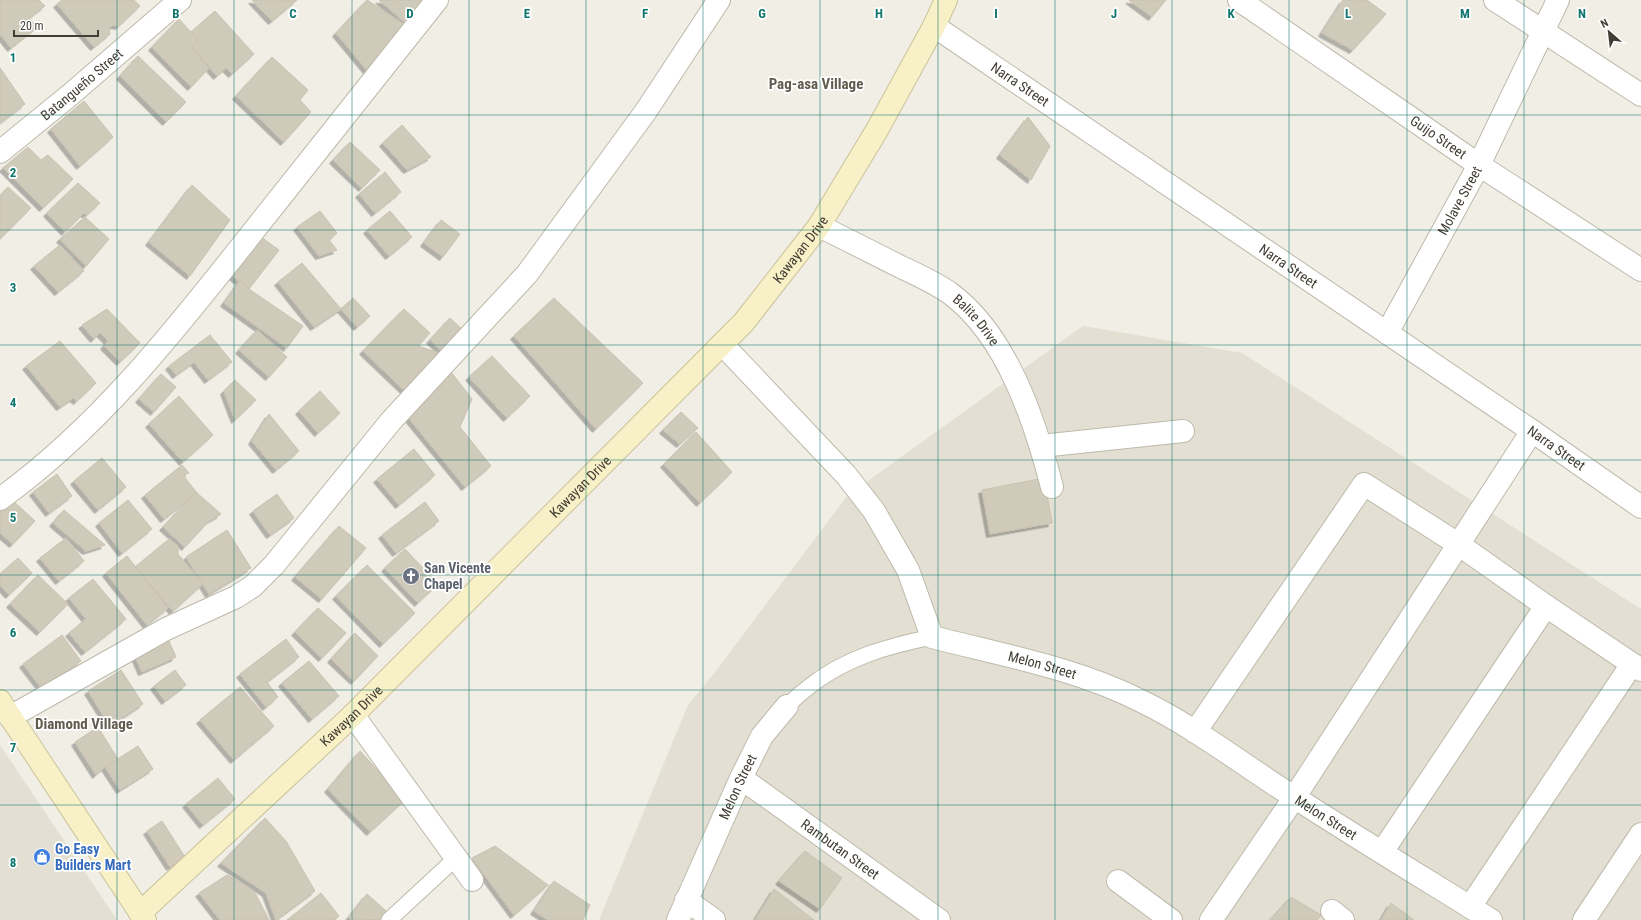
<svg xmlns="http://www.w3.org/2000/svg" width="1641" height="920" font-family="'Roboto Condensed',sans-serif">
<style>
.residential{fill:#e3e0d3}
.building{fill:#d0cabb;stroke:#cac2b0;filter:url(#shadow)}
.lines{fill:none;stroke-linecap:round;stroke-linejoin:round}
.lane-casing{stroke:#bdb9ab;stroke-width:17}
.street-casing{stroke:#bdb9ab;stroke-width:24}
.secondary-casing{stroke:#cbc299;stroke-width:24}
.lane{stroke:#fff;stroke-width:15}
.street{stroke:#fff;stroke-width:22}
.secondary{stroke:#f8f1c7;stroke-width:22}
.grid{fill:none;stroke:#0f766e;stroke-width:1;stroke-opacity:0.55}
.labels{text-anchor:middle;stroke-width:3.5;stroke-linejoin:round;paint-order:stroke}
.street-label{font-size:14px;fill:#423e35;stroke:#fff}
.worship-label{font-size:14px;font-weight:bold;fill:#5b616d;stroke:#fff;text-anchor:start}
.shop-label{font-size:14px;font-weight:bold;fill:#366cbe;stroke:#fff;text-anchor:start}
.neighbourhood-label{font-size:15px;font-weight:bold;fill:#635c4e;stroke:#fff}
.grid-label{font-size:13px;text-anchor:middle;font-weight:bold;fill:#0f766e;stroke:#fff;stroke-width:3.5;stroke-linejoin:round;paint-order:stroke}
</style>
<defs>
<filter id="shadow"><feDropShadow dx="-3.5" dy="3.5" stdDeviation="0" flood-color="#0004"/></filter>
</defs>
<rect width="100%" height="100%" fill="#f0eee5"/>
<g class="residential">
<polygon points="1083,326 1242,353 1641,609 1641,920 599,920 688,705 716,671 847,496"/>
<polygon points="0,745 117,920 0,920"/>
</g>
<g class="building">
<polygon points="0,0 39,0 45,6 29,18 37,27 11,48 0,34"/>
<polygon points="62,0 134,0 140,6 119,26 113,25 109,28 110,34 94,47 57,4"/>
<polygon points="252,0 297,0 272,21"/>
<polygon points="367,0 405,25 370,74 336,33"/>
<polygon points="379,0 424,0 409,26"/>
<polygon points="1129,0 1166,0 1152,17"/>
<polygon points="1343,0 1367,0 1386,14 1353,50 1322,33"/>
<polygon points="215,11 254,54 232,74 226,68 217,76 192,48 198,40 191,32"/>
<polygon points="179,19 198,40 192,48 209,68 191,87 152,47"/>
<polygon points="138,56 186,102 166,122 120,76"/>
<polygon points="272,57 308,90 300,100 311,112 284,142 236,96"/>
<polygon points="0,68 25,104 0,123"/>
<polygon points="84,101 113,137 80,166 51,129"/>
<polygon points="1028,117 1050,146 1031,180 1000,155"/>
<polygon points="402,125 431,157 407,170 383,143"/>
<polygon points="350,142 380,170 362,188 333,160"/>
<polygon points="28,147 41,160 48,155 73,179 43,208 3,168"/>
<polygon points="385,172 401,192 375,213 359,194"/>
<polygon points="78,183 100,203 87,215 84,213 65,232 47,213"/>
<polygon points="192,185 230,220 190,276 149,242"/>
<polygon points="8,187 31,208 0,239 0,196"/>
<polygon points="320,211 337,233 329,240 337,250 319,256 297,227"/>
<polygon points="390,211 412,237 389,256 367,230"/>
<polygon points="85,217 109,239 86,266 60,239"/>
<polygon points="441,220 460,234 443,257 424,243"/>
<polygon points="261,237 279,250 249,289 231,275"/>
<polygon points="60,245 84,271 58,292 34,266"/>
<polygon points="302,263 341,309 314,327 278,282"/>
<polygon points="240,281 249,289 303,326 287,348 224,303"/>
<polygon points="353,298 370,316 357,327 341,309"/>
<polygon points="554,298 643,383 596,429 514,336"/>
<polygon points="107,309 140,343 120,362 104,346 108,341 100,333 94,339 82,325"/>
<polygon points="404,309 430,333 418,346 439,353 404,390 363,351"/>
<polygon points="450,318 465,332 445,354 430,340"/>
<polygon points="257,330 287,357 269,377 239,350"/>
<polygon points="210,335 232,362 208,380 194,362 176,375 169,366"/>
<polygon points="60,341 96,383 77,401 73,398 60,407 26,366"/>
<polygon points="492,356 530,396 507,418 469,377"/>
<polygon points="451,372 472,399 460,427 491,466 465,487 403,411"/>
<polygon points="161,374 176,387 154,412 139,399"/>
<polygon points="235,380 256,400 235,420 224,391"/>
<polygon points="320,391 340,413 318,433 299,411"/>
<polygon points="179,396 213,435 183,462 149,424"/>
<polygon points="681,412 698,428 680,444 663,430"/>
<polygon points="269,414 299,451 276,470 252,441"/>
<polygon points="696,432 732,472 700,503 664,464"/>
<polygon points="414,449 435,475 399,505 377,479"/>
<polygon points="102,458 126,487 98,510 74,481"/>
<polygon points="182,465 189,473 183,475 197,493 164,519 145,495"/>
<polygon points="57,474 72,496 49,513 33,492"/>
<polygon points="1044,478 1052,523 990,534 982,490"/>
<polygon points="196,492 221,514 209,521 185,547 163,527"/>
<polygon points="277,494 294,518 270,535 253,511"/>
<polygon points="11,499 35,521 13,544 0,533 0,511"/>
<polygon points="128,500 152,529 122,553 99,523"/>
<polygon points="425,502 439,521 396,553 382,535"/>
<polygon points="64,510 105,545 86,551 53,523"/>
<polygon points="339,526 366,548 322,599 295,577"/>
<polygon points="227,530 251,568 209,594 186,557"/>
<polygon points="66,538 84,561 59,581 40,558"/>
<polygon points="169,539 178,546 178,554 203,584 173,611 135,567"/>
<polygon points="405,549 438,584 418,603 385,568"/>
<polygon points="127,556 168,608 147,625 106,573"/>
<polygon points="18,558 32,573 9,595 0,585 0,574"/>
<polygon points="367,565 415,613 383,644 336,596"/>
<polygon points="38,575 68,604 40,632 10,604"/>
<polygon points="93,579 126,619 85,652 69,633 86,619 69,598"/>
<polygon points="318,608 346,633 322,658 295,632"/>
<polygon points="355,633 378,656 354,681 331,659"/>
<polygon points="62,635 81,661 43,690 23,664"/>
<polygon points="286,639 299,657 267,682 278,697 266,707 240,674"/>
<polygon points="169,641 176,657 142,672 135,656"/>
<polygon points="309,661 339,696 312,719 282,683"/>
<polygon points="121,670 143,704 110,726 88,691"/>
<polygon points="175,670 186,685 165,701 154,686"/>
<polygon points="240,687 274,726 234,760 200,720"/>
<polygon points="98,727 119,761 105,767 96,775 75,742"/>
<polygon points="138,746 153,769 120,790 105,767"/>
<polygon points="360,751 405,800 370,832 328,789"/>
<polygon points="218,778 235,799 203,825 186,804"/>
<polygon points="265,818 286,841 315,891 276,920 266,893 221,863"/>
<polygon points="162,821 185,857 170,867 147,831"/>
<polygon points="495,846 548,885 514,915 472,858"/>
<polygon points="805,851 842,878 820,909 779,881"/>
<polygon points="227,875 254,891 269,920 220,920 199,893"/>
<polygon points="554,881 590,905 583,920 548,920 534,911"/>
<polygon points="774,889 814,920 755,920"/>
<polygon points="321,893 339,916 335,920 287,920"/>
<polygon points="367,894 395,919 351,920 349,917"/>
<polygon points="1291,897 1321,915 1317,920 1270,920"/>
<polygon points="1391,903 1414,920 1381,920"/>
</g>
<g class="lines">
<g class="lane-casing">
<g id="lane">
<path d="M787 706C794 699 802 692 810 686 845 658 888 646 932 637"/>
<polyline points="389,920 456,858"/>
</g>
</g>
<g class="street-casing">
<g id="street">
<path id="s1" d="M1239 0 1479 165 1641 270"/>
<polyline points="1495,0 1641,95"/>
<path id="s2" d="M934 26 1532 431 1641 507"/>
<path id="s3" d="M0 152 70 95 180 0"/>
<path id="s4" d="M819 226C846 239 873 253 901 267 918 275 936 283 951 294 1007 336 1035 421 1052 487"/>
<path id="s5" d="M1387 333 1479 165 1558 0"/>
<path id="s6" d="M722 344 846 475 874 511 908 570 932 637C1002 655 1076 668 1141 701 1195 727 1243 765 1294 797 1359 839 1425 879 1491 920"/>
<polyline points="1041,446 1183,431"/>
<path d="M0 499C100 427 176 329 252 233 314 155 375 78 437 0"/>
<polyline points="353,715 472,880"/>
<polyline points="10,717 166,629 236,597 253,586 274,565 391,421 527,274 646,111 719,0"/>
<polyline points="1195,732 1364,484 1458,544 1546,606 1641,670"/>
<path id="s7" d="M741 778 939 920"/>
<polyline points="1382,852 1546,606"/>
<polyline points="1118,881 1171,920"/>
<polyline points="686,900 714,920"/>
<polyline points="1470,907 1632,664"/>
<polyline points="1332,911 1343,920"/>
<path id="s8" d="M678 920 741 778 762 736 787 706"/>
<polyline points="1211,920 1294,798 1532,431"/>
<polyline points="1584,920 1641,834"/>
</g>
</g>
<g class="secondary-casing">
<g id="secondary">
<polyline points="0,701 145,920"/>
<path id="s9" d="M140 913 353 715 744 322 819 226 877 130 934 26 946 0"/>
</g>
</g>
<use href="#lane" class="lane"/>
<use href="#street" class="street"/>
<use href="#secondary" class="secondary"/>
</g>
<path class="grid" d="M117 0V920M234 0V920M352 0V920M469 0V920M586 0V920M703 0V920M820 0V920M938 0V920M1055 0V920M1172 0V920M1289 0V920M1407 0V920M1524 0V920M0 115H1641M0 230H1641M0 345H1641M0 460H1641M0 575H1641M0 690H1641M0 805H1641"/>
<defs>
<g id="church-disc" transform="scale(0.9)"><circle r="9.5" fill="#6b7280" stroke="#fff"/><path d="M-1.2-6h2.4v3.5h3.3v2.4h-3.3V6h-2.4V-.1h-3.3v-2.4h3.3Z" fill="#fff"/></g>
<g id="shop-disc" transform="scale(0.9)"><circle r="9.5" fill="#3f7fe0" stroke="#fff"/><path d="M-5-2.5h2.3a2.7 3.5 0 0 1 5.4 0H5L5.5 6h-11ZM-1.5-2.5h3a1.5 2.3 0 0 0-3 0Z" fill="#fff"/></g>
</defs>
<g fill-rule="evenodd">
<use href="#church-disc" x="411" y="576"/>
<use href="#shop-disc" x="42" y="857"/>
</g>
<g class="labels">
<g class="street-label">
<text dy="5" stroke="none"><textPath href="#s2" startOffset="104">Narra Street</textPath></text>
<text dy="5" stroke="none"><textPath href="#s3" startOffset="106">Batangueño Street</textPath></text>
<text dy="5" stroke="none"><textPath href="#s1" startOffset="242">Guijo Street</textPath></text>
<text dy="5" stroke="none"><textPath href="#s5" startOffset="151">Molave Street</textPath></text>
<text dy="5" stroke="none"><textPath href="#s9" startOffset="937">Kawayan Drive</textPath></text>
<text dy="5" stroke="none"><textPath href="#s2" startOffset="428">Narra Street</textPath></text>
<text dy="5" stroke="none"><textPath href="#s4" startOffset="185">Balite Drive</textPath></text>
<text dy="5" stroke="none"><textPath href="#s2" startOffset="752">Narra Street</textPath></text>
<text dy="5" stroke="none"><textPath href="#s9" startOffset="613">Kawayan Drive</textPath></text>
<text dy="5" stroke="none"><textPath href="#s6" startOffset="479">Melon Street</textPath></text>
<text dy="5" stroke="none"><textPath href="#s9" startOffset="289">Kawayan Drive</textPath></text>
<text dy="5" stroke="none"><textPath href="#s8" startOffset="146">Melon Street</textPath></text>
<text dy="5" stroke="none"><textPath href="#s6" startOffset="803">Melon Street</textPath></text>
<text dy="5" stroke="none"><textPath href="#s7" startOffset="122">Rambutan Street</textPath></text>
</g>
<g class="worship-label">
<text x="424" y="573">San Vicente<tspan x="424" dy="16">Chapel</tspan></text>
</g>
<g class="shop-label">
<text x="55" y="854">Go Easy<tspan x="55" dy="16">Builders Mart</tspan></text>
</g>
<g class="neighbourhood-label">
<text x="816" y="89">Pag-asa Village</text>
<text x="84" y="729">Diamond Village</text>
</g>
</g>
<g class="grid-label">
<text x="176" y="18">B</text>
<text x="293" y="18">C</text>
<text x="410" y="18">D</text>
<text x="527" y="18">E</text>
<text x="645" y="18">F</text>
<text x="762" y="18">G</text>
<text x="879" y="18">H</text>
<text x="996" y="18">I</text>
<text x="1114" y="18">J</text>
<text x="1231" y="18">K</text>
<text x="1348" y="18">L</text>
<text x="1465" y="18">M</text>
<text x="1582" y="18">N</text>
<text x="13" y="62">1</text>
<text x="13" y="177">2</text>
<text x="13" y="292">3</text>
<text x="13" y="407">4</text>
<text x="13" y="522">5</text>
<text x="13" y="637">6</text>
<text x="13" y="752">7</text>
<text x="13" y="867">8</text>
</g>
<g transform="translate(1609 32) rotate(332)" stroke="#ffffff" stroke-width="3" paint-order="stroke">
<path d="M0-3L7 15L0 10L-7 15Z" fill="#423e35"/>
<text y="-6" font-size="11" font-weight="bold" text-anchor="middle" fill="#423e35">N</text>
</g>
<path d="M14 30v6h84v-6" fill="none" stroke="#423e35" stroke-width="2"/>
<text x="20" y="30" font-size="12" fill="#423e35" stroke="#ffffff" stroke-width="3" paint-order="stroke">20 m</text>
</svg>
